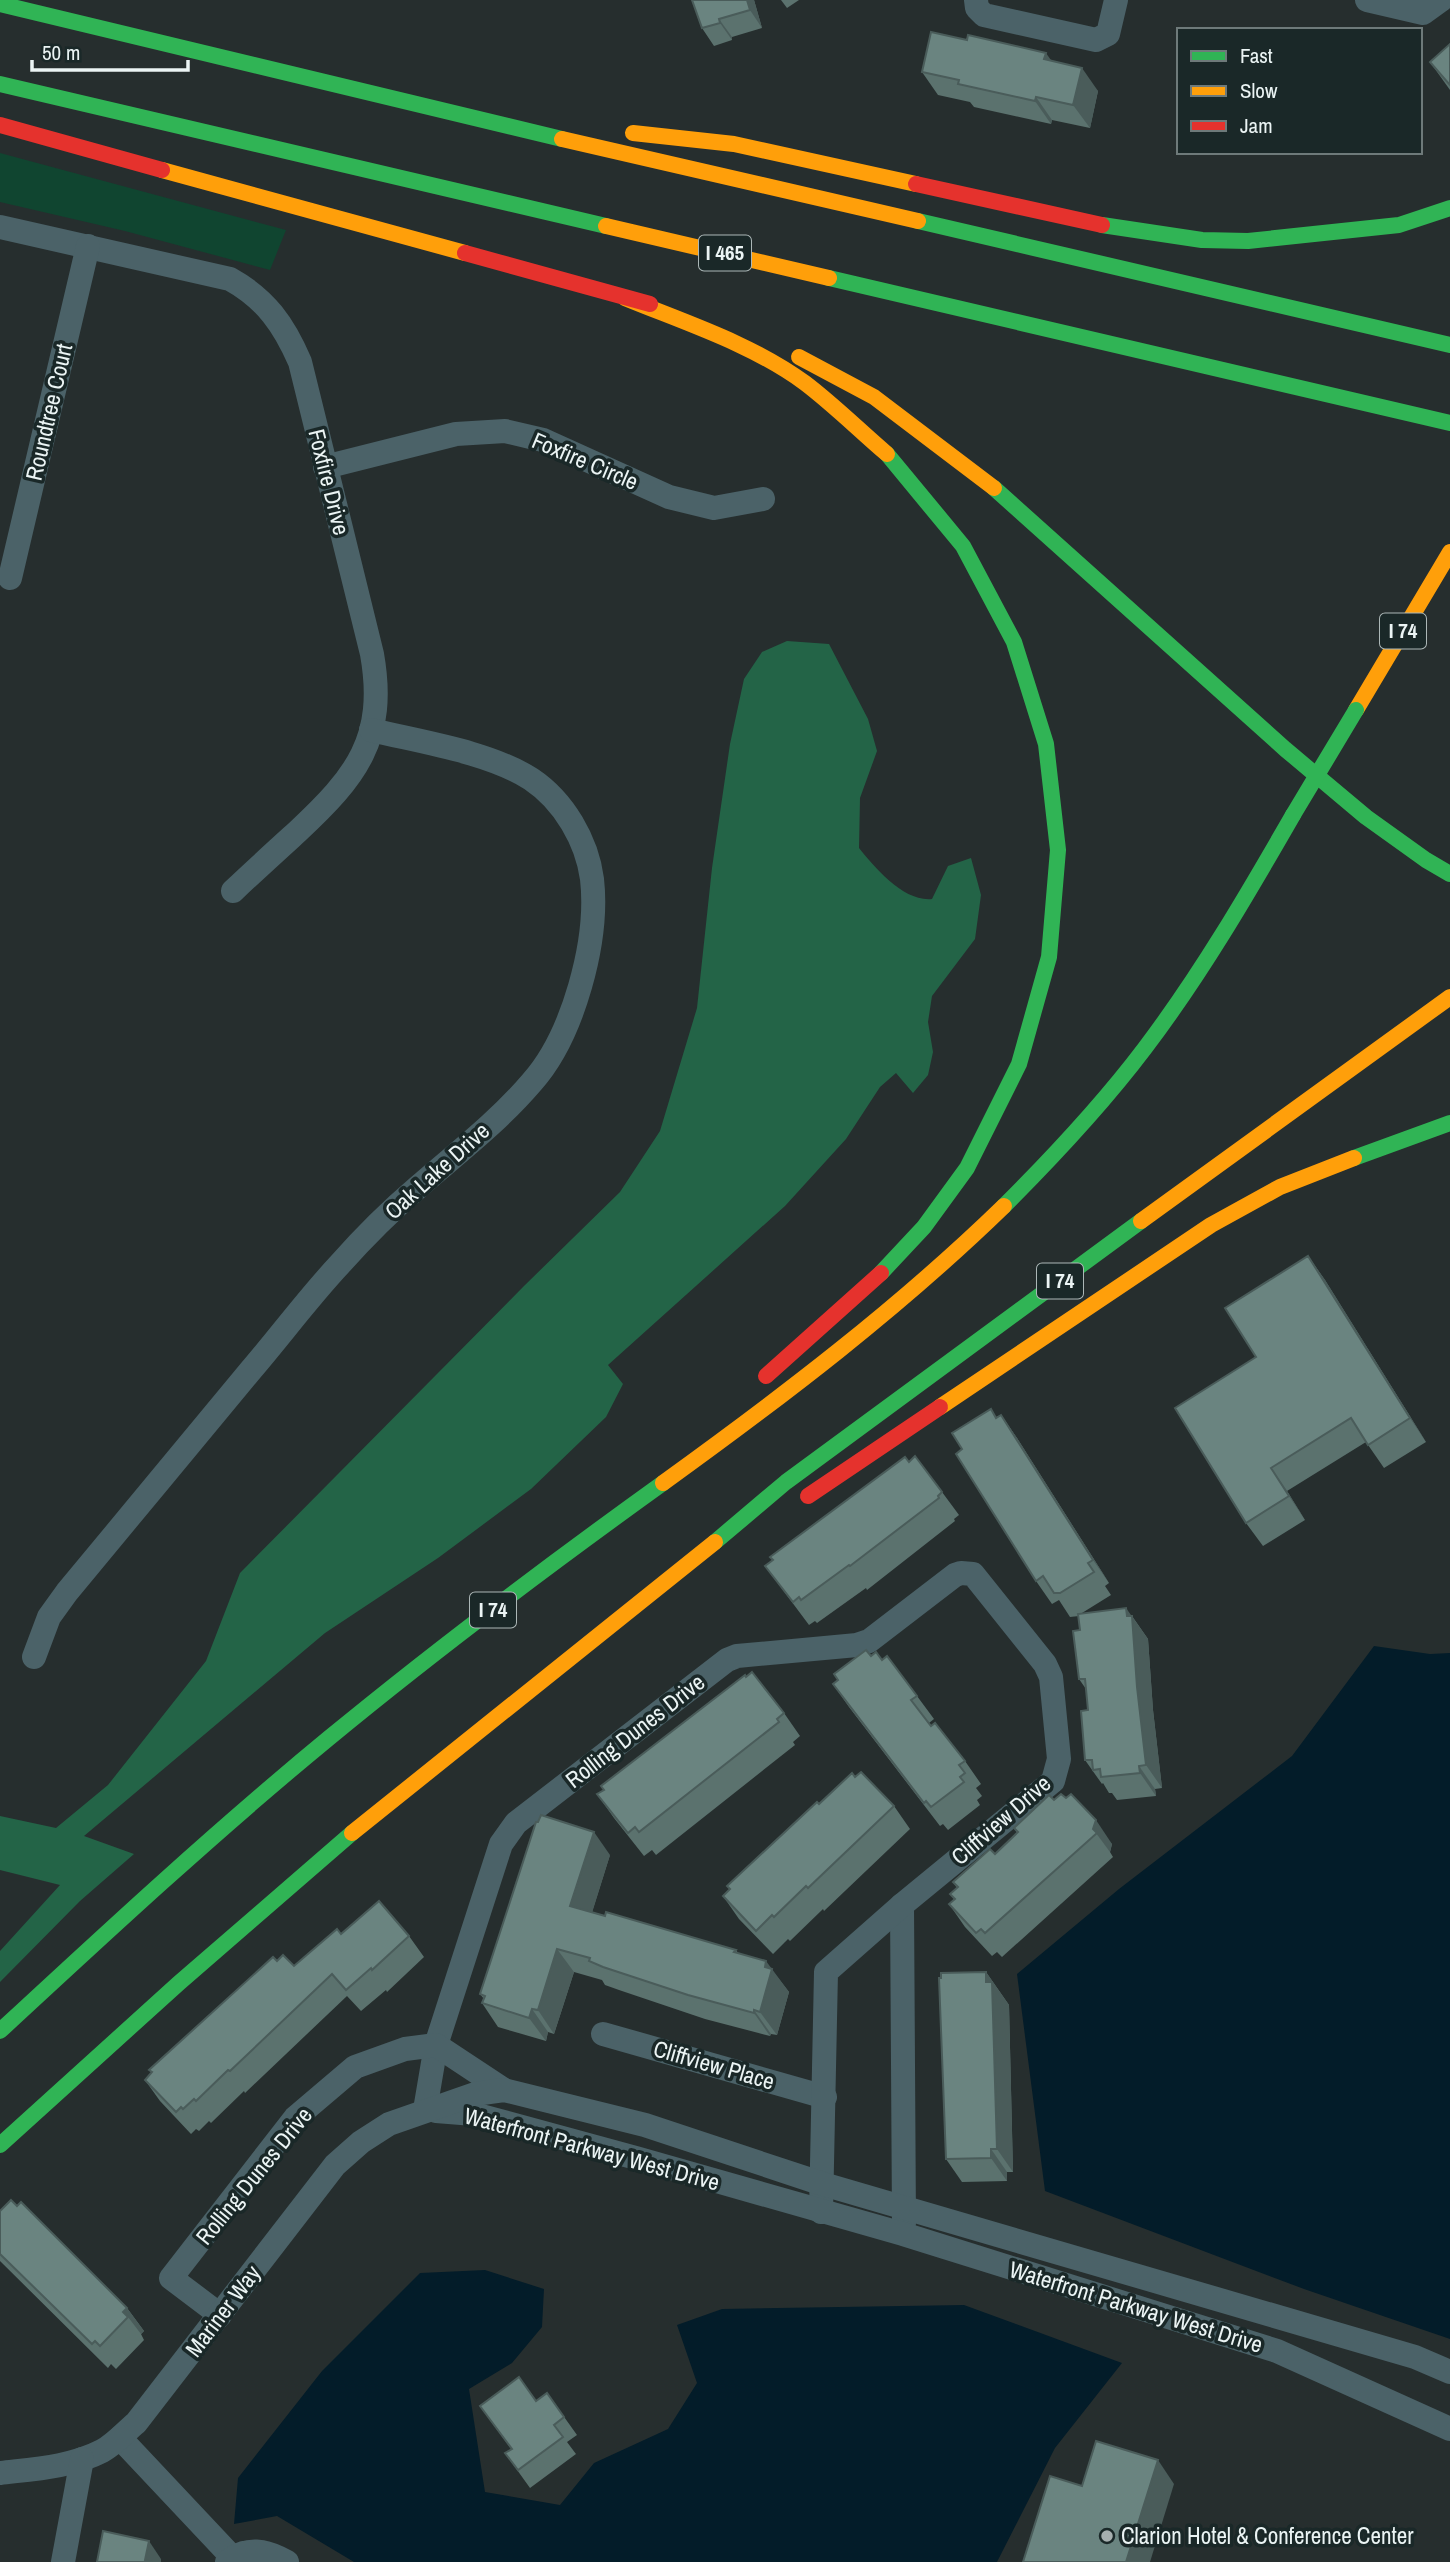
<svg xmlns="http://www.w3.org/2000/svg" width="1450" height="2562" font-family="'Archivo Narrow',sans-serif">
<style>
.green{fill:#104530}
.forest{fill:#236447}
.water{fill:#031c29}
.lines{fill:none;stroke-linecap:round;stroke-linejoin:round}
.street{stroke:#4b6268;stroke-width:24}
.fast{stroke:#30b455;stroke-width:16}
.slow{stroke:#ff9f0a;stroke-width:16}
.jam{stroke:#e5322d;stroke-width:16}
.fast-bridge{stroke:#30b455;stroke-width:16}
.wall{fill:#5b726e}
.shaded-wall{fill:#4a5c5a}
.building{fill:#6a8480;stroke:#4a5c5a;stroke-width:2}
.poi-dot{fill:#a6afaf;stroke:#1a2828;stroke-width:2.5}
.labels{text-anchor:middle;stroke-width:7;stroke-linejoin:round;paint-order:stroke}
.shield{fill:#1a2828;stroke:#acb7b7;stroke-width:2}
.shield-label{font-size:21px;font-weight:bold;fill:#ebf4f4}
.street-label{font-size:23px;fill:#ebf4f4;stroke:#1a2828}
.poi-label{font-size:23px;fill:#ebf4f4;stroke:#1a2828;text-anchor:start}
</style>
<rect width="100%" height="100%" fill="#262e2e"/>
<polygon class="green" points="0,153 286,230 270,270 125,231 0,202"/>
<path class="forest" d="M787 641 829 644 868 719 877 751 860 798 859 848C875 868 904 902 932 899L948 866 971 858 981 895 975 939 932 996 928 1022 933 1052 928 1075 913 1093 896 1073 880 1087 846 1139 785 1206 608 1365 623 1384 606 1417 531 1489 438 1558 325 1633 84 1836 134 1854 80 1901 0 1982V1951L60 1885 0 1870V1816L56 1828 108 1785 206 1661 240 1573 524 1286 620 1192 660 1131 697 1008 712 868 730 744 744 679 762 652Z"/>
<g class="water">
<polygon points="1374,1646 1430,1654 1450,1653 1450,2339 1304,2289 1045,2191 1017,1974 1119,1889 1292,1756"/>
<polygon points="485,2270 544,2289 542,2327 512,2363 469,2389 485,2492 560,2505 594,2463 668,2429 697,2383 677,2325 722,2309 964,2305 1122,2363 1055,2448 997,2562 354,2562 277,2516 234,2524 238,2478 322,2371 420,2273"/>
</g>
<g class="lines">
<g class="street">
<polyline points="976,0 977,8 984,15 1096,40 1108,34 1116,0"/>
<polyline points="1367,0 1423,13 1441,0"/>
<path d="M0 227 230 279C266 299 284 325 300 362L372 654C387 739 356 777 297 832 275 852 254 871 233 891"/>
<polyline points="325,467 456,434 505,431 543,440 669,497 714,508 763,499"/>
<polyline points="10,578 88,246"/>
<path d="M34 1657 49 1617 67 1592C128 1518 190 1444 251 1370 281 1335 309 1297 340 1264 364 1237 390 1211 417 1188 456 1154 498 1122 532 1082 573 1036 599 941 592 879 587 841 564 801 531 779 489 752 421 742 371 730"/>
<polyline points="902,1905 904,2223"/>
<polyline points="603,2034 825,2097"/>
<polyline points="425,2110 436,2045 501,1844 516,1823 727,1660 737,1656 857,1645 869,1641 955,1575 961,1573 973,1574 1045,1664 1051,1677 1059,1759 1053,1781 902,1905 826,1972 821,2212"/>
<polyline points="436,2111 474,2114 636,2158 903,2234 1277,2351 1450,2429"/>
<polyline points="220,2315 171,2278 295,2118 355,2067 405,2049 436,2045 504,2090"/>
<polyline points="120,2438 232,2557"/>
<path d="M0 2473C34 2469 71 2467 102 2451 115 2444 125 2432 136 2423L335 2165 361 2142 389 2124 475 2094 504 2090 645 2125 823 2184 1415 2357 1450 2372"/>
<polyline points="63,2562 82,2459"/>
<path d="M227 2562C247 2546 266 2550 287 2562"/>
</g>
<g class="fast">
<polyline points="0,4 562,139"/>
<polyline points="0,84 606,226"/>
<polyline points="918,221 1450,345"/>
<polyline points="1102,225 1202,240 1248,241 1399,225 1450,208"/>
<polyline points="829,278 1450,423"/>
<polyline points="994,488 1285,749 1366,817 1426,860 1450,874"/>
<polyline points="1354,1158 1450,1123"/>
<path d="M1004 1206C1054 1156 1102 1105 1145 1048 1201 974 1247 895 1293 815"/>
<polyline points="881,1273 924,1227 967,1168 1019,1064 1049,957 1058,850 1046,744 1014,642 963,546 887,454"/>
<polyline points="715,1542 786,1482 1141,1221"/>
<path d="M0 2031C108 1931 216 1831 329 1738 437 1649 549 1565 663 1483"/>
<polyline points="0,2145 179,1983 352,1833"/>
</g>
<g class="slow">
<polyline points="633,133 734,144 916,184"/>
<polyline points="562,139 918,221"/>
<polyline points="162,170 465,253"/>
<polyline points="606,226 829,278"/>
<path d="M625 298C686 323 752 344 805 383 834 405 860 431 887 454"/>
<polyline points="799,357 874,397 994,488"/>
<polyline points="1356,710 1450,552"/>
<polyline points="1141,1221 1450,997"/>
<polyline points="940,1407 1211,1225 1280,1187 1354,1158"/>
<path d="M663 1483C782 1397 898 1309 1004 1206"/>
<polyline points="352,1833 715,1542"/>
</g>
<g class="jam">
<polyline points="0,125 162,170"/>
<polyline points="916,184 1102,225"/>
<polyline points="465,253 650,304"/>
<polyline points="766,1376 881,1273"/>
<polyline points="808,1496 940,1407"/>
</g>
<polyline class="fast-bridge" points="1293,815 1356,710"/>
</g>
<g class="wall">
<polygon points="754,0 762,28 732,37 732,40 714,46 702,28"/>
<polygon points="781,0 799,0 787,8"/>
<polygon points="1450,44 1450,90 1430,62"/>
<polygon points="1052,61 1098,91 1090,128 1052,120 1051,124 974,107 970,102 938,95 922,72"/>
<polygon points="1308,1256 1325,1280 1426,1442 1384,1468 1366,1442 1287,1491 1305,1520 1263,1546 1246,1523 1256,1357"/>
<polygon points="1001,1415 1017,1438 1109,1583 1105,1586 1111,1595 1082,1613 1132,1616 1148,1639 1153,1710 1162,1788 1155,1789 1156,1796 1117,1800 1112,1793 1109,1793 1103,1783 1102,1784 1085,1760 1088,1710 1086,1689 1079,1679 1080,1630 1079,1616 1070,1617 1059,1600 1052,1604 1036,1581 996,1417"/>
<polygon points="909,1462 942,1492 959,1515 954,1519 955,1521 867,1590 866,1588 817,1623 815,1621 809,1625 765,1566"/>
<polygon points="871,1656 882,1660 917,1696 934,1719 929,1723 965,1761 981,1784 976,1788 982,1796 977,1800 980,1805 948,1830 943,1824 940,1826 849,1707 833,1684"/>
<polygon points="784,1713 800,1736 793,1742 795,1745 656,1855 652,1850 644,1856 614,1818 597,1794"/>
<polygon points="855,1777 894,1806 910,1829 824,1911 823,1909 790,1941 788,1939 773,1954 739,1919 723,1896 730,1889 727,1886 819,1804"/>
<polygon points="1054,1800 1112,1844 1110,1852 1113,1857 1002,1957 997,1952 992,1956 965,1927 949,1904 954,1899 950,1894 957,1888 953,1882 995,1854 1017,1833 1014,1828"/>
<polygon points="610,1855 592,1912 736,1950 738,1953 771,1969 789,1992 777,2035 771,2034 770,2036 705,2019 619,1990 605,1985 602,1980 574,1972 554,2034 548,2032 546,2041 498,2027 482,2003 484,1999 480,1994"/>
<polygon points="341,1934 409,1936 424,1957 387,1992 386,1990 361,2011 347,1996 245,2093 244,2091 211,2123 209,2121 199,2131 196,2129 191,2134 160,2101 145,2080 152,2073 149,2070 277,1961 294,1966"/>
<polygon points="986,1972 1009,2005 1013,2172 1007,2172 1007,2181 962,2182 946,2159"/>
<polygon points="0,2211 127,2308 144,2331 141,2334 144,2340 116,2369 111,2364 108,2368 0,2261"/>
<polygon points="547,2393 577,2435 567,2442 576,2454 530,2488 505,2453 511,2449 480,2406 536,2401"/>
</g>
<g class="shaded-wall">
<polygon points="747,0 754,0 762,28 750,10"/>
<polygon points="719,19 732,37 732,40 720,23"/>
<polygon points="1046,53 1062,76 1044,59"/>
<polygon points="1082,68 1098,91 1090,128 1073,105"/>
<polygon points="1036,97 1052,120 1051,124 1035,101"/>
<polygon points="1308,1256 1325,1280 1426,1442 1410,1418"/>
<polygon points="1001,1415 1017,1438 1109,1583 1093,1560"/>
<polygon points="1271,1468 1287,1491 1305,1520 1289,1496"/>
<polygon points="1126,1608 1148,1639 1153,1710 1162,1788 1146,1765"/>
<polygon points="1139,1766 1155,1789 1156,1796 1140,1773"/>
<polygon points="1096,1820 1112,1844 1110,1852 1093,1829"/>
<polygon points="594,1832 610,1855 587,1929 570,1906"/>
<polygon points="557,1949 574,1972 554,2034 538,2010"/>
<polygon points="766,1961 789,1992 777,2035 760,2012"/>
<polygon points="986,1972 1009,2005 1013,2172 997,2149"/>
<polygon points="532,2009 548,2032 546,2041 529,2018"/>
<polygon points="754,2010 771,2034 770,2036 754,2013"/>
<polygon points="991,2149 1007,2172 1007,2181 991,2158"/>
<polygon points="127,2308 144,2331 141,2334 128,2317 123,2312"/>
<polygon points="1158,2460 1174,2484 1150,2562 1126,2562"/>
<polygon points="149,2541 161,2559 161,2562 147,2562 145,2560"/>
</g>
<g class="building">
<polygon points="692,0 747,0 750,10 719,19 720,23 702,28"/>
<polygon points="931,32 967,40 968,35 1046,53 1044,59 1082,68 1073,105 1036,97 1035,101 958,84 959,80 922,72"/>
<polygon points="1450,44 1450,85 1430,62"/>
<polygon points="1308,1256 1410,1418 1368,1445 1351,1418 1271,1468 1289,1496 1246,1523 1175,1408 1256,1357 1225,1308"/>
<polygon points="991,1409 996,1418 1001,1415 1093,1560 1088,1563 1094,1572 1060,1593 1054,1593 1043,1576 1036,1581 956,1454 962,1449 952,1433"/>
<polygon points="915,1456 942,1492 938,1496 939,1498 850,1566 849,1565 801,1600 799,1597 793,1602 765,1566 773,1560 770,1557 905,1457 909,1462"/>
<polygon points="1126,1608 1127,1616 1132,1616 1137,1687 1146,1765 1139,1766 1140,1773 1101,1777 1100,1769 1093,1770 1092,1760 1085,1760 1081,1711 1088,1710 1085,1679 1079,1679 1073,1631 1080,1630 1078,1614"/>
<polygon points="866,1650 871,1656 876,1652 882,1660 887,1656 917,1696 911,1700 931,1726 935,1723 965,1761 959,1765 965,1773 960,1777 964,1782 931,1807 926,1801 924,1803 833,1684 838,1680 834,1674"/>
<polygon points="752,1672 784,1713 777,1719 779,1722 639,1832 635,1827 628,1833 597,1794 604,1790 601,1786 745,1675 746,1677"/>
<polygon points="861,1772 894,1806 808,1888 806,1886 774,1917 772,1915 756,1931 723,1896 730,1889 727,1886 817,1802 819,1804 852,1773 855,1777"/>
<polygon points="1061,1794 1066,1798 1071,1794 1096,1820 1093,1829 1097,1833 985,1933 981,1929 976,1933 949,1904 955,1899 950,1894 958,1887 953,1882 990,1849 995,1854 1018,1832 1014,1828 1049,1795 1054,1800"/>
<polygon points="541,1815 594,1832 570,1906 605,1916 606,1912 736,1950 734,1952 766,1961 765,1967 772,1969 760,2012 754,2010 754,2013 688,1995 603,1967 589,1961 590,1958 557,1949 538,2010 532,2009 529,2018 482,2003 485,1996 480,1994 536,1822 538,1822"/>
<polygon points="379,1901 409,1936 372,1970 371,1968 346,1990 332,1974 230,2071 228,2070 196,2101 194,2099 183,2109 181,2107 176,2112 145,2080 152,2072 149,2070 273,1957 277,1961 283,1955 294,1966 337,1929 341,1934"/>
<polygon points="986,1972 986,1982 992,1982 997,2149 991,2149 991,2158 946,2159 939,1978 941,1978 941,1973"/>
<polygon points="11,2200 17,2206 21,2202 127,2308 123,2312 128,2317 100,2346 95,2341 92,2344 0,2254 0,2211"/>
<polygon points="519,2377 536,2401 547,2393 564,2417 554,2425 563,2437 518,2470 505,2453 512,2449 480,2406"/>
<polygon points="1096,2441 1158,2460 1126,2562 1023,2562 1050,2476 1082,2486"/>
<polygon points="103,2531 149,2541 145,2560 152,2562 97,2562"/>
</g>
<circle class="poi-dot" cx="1107" cy="2536" r="7"/>
<g class="labels">
<g class="shield">
<rect x="699" y="235.5" width="52" height="35" rx="5"/>
<rect x="1380" y="613.5" width="46" height="35" rx="5"/>
<rect x="1037" y="1263.5" width="46" height="35" rx="5"/>
<rect x="470" y="1592.5" width="46" height="35" rx="5"/>
</g>
<g class="shield-label">
<text x="725" y="260">I 465</text>
<text x="1403" y="638">I 74</text>
<text x="1060" y="1288">I 74</text>
<text x="493" y="1617">I 74</text>
</g>
<g class="street-label">
<text transform="translate(49 412) rotate(-77)" y="8">Roundtree Court</text>
<text transform="translate(585 461) rotate(23)" y="8">Foxfire Circle</text>
<text transform="translate(329 482) rotate(76)" y="8">Foxfire Drive</text>
<text transform="translate(437 1171) rotate(-42)" y="8">Oak Lake Drive</text>
<text transform="translate(635 1731) rotate(-38)" y="8">Rolling Dunes Drive</text>
<text transform="translate(1001 1820) rotate(-41)" y="8">Cliffview Drive</text>
<text transform="translate(714 2065) rotate(16)" y="8">Cliffview Place</text>
<text transform="translate(592 2149) rotate(15)" y="8">Waterfront Parkway West Drive</text>
<text transform="translate(254 2176) rotate(-51)" y="8">Rolling Dunes Drive</text>
<text transform="translate(1136 2307) rotate(17)" y="8">Waterfront Parkway West Drive</text>
<text transform="translate(223 2311) rotate(-53)" y="8">Mariner Way</text>
</g>
<g class="poi-label">
<text x="1121" y="2544">Clarion Hotel &amp; Conference Center</text>
</g>
</g>
<rect x="1177" y="28" width="245" height="126" fill="#1a2828" stroke="#6e7a7a" stroke-width="2"/>
<rect x="1191" y="51" width="35" height="10" fill="#30b455" stroke="#6e7a7a" stroke-width="2"/>
<text x="1240" y="63" font-size="21" fill="#ebf4f4">Fast</text>
<rect x="1191" y="86" width="35" height="10" fill="#ff9f0a" stroke="#6e7a7a" stroke-width="2"/>
<text x="1240" y="98" font-size="21" fill="#ebf4f4">Slow</text>
<rect x="1191" y="121" width="35" height="10" fill="#e5322d" stroke="#6e7a7a" stroke-width="2"/>
<text x="1240" y="133" font-size="21" fill="#ebf4f4">Jam</text>
<path d="M32 60v10h156v-10" fill="none" stroke="#ebf4f4" stroke-width="3.5"/>
<text x="42" y="60" font-size="21" fill="#ebf4f4" stroke="#1a2828" stroke-width="5" paint-order="stroke">50 m</text>
</svg>
